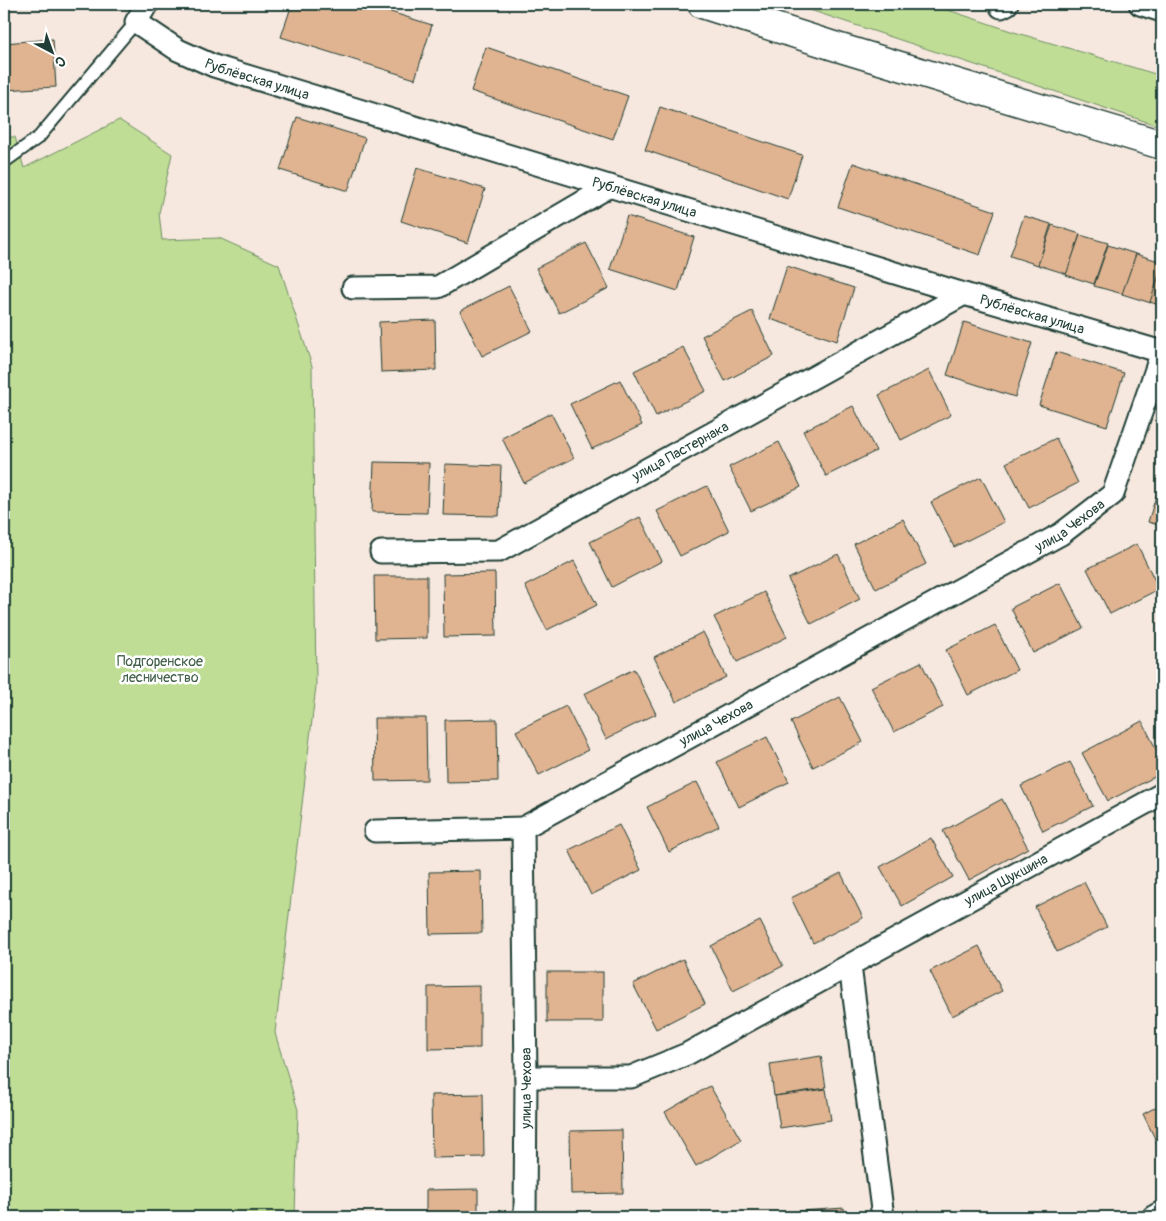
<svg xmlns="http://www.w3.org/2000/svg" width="1166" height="1221" font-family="Pangolin,sans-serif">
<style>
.green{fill:#bfdd95;stroke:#6f8d64}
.building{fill:#e0b391;stroke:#1f3d34}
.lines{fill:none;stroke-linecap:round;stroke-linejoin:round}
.lane-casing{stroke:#1f3d34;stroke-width:15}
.street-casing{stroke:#1f3d34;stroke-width:25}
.secondary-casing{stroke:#1f3d34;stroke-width:31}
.lane{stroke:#fff;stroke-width:11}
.street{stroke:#fff;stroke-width:21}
.secondary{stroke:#fff;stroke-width:28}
.labels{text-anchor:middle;stroke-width:5;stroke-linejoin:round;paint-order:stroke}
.street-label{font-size:14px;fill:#1f3d34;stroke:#fff}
.park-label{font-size:14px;fill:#3f5d47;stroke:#fff}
</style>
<rect width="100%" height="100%" fill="#f6e8de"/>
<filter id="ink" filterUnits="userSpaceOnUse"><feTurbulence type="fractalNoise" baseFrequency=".02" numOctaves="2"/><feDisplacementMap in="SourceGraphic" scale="10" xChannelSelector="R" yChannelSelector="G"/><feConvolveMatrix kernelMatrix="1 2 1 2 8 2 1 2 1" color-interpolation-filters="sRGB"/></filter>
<g filter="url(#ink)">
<g class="green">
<polygon points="792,4 930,4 1014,32 1162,76 1162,127"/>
<polygon points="119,120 172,154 159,213 162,240 219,238 279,265 312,366 316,686 275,1033 298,1110 295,1217 4,1217 4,137 15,137 24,168"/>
</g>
<g class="building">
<polygon points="292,4 365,4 432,25 415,79 281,37"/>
<polygon points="53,39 56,87 4,90 4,43"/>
<polygon points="486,47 628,96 613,139 471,91"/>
<polygon points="660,107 802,155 788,199 645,150"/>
<polygon points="297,117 365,138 348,191 280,170"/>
<polygon points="853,163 995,211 980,255 838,207"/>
<polygon points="417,168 485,189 468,243 401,221"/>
<polygon points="627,216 694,237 678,291 610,269"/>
<polygon points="1024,216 1051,224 1038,265 1010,256"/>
<polygon points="1052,225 1080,234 1067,274 1038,265"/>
<polygon points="1080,235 1108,243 1094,284 1066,275"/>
<polygon points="586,243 609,288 559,313 536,268"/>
<polygon points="1108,245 1136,254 1123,294 1094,286"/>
<polygon points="1136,254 1162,262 1162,266 1151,303 1122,294"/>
<polygon points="787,266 854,288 837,341 770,319"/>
<polygon points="1162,267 1162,306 1150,302"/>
<polygon points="509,286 532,331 482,356 460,311"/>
<polygon points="752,311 774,356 725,381 702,336"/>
<polygon points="435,320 436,370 381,372 379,322"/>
<polygon points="964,322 1032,343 1015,397 947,375"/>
<polygon points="683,347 706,391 656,416 634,371"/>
<polygon points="1056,352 1124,373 1107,426 1039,405"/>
<polygon points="929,370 951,415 901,440 879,395"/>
<polygon points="620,380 642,425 592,449 570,404"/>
<polygon points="853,406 876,451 826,476 803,431"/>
<polygon points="551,413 574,458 524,483 502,438"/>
<polygon points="1056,438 1078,483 1029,508 1006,463"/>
<polygon points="779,442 801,487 751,511 729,467"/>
<polygon points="374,462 429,463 427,513 372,512"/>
<polygon points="445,464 501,466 499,516 443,515"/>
<polygon points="981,477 1004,522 954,547 931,502"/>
<polygon points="1162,477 1162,526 1148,522"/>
<polygon points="707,486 729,531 680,556 657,511"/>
<polygon points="640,517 662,561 612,587 590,542"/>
<polygon points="903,519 926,564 876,589 854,544"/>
<polygon points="1137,544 1159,589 1110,614 1087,569"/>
<polygon points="838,554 860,599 811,624 788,579"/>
<polygon points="574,561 597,605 547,630 525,586"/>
<polygon points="495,573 496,636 444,637 443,574"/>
<polygon points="374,576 427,576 427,638 375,639"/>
<polygon points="1060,583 1083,628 1033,653 1011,608"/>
<polygon points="764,592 787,637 737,662 714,617"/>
<polygon points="995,625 1017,670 968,695 946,650"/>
<polygon points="703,632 726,677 676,702 654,657"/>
<polygon points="921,662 943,707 894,732 871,687"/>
<polygon points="634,669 656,714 606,739 584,694"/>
<polygon points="840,697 863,742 813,767 791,722"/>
<polygon points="566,706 588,750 539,775 516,731"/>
<polygon points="374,718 426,718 427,780 375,781"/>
<polygon points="497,719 498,781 446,782 445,720"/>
<polygon points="1142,721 1162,761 1162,773 1108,801 1082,753"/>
<polygon points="767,737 789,782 739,807 717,762"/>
<polygon points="1070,762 1093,806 1043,831 1021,786"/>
<polygon points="697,782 719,826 669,852 647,807"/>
<polygon points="1002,799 1028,848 969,880 943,831"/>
<polygon points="619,825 641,870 591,895 569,850"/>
<polygon points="931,838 953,877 902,906 880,867"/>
<polygon points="481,871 482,933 430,934 429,872"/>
<polygon points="841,873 863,918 813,943 791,898"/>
<polygon points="1084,882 1107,927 1057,952 1035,907"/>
<polygon points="760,921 783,966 733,991 711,946"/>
<polygon points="979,946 1002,991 952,1016 930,971"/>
<polygon points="683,959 705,1004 656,1029 633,984"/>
<rect x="547" y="972" width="56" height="50"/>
<polygon points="480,986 480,1048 428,1049 428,987"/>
<polygon points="821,1056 826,1088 774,1096 770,1064"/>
<polygon points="710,1086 741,1140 696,1166 665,1112"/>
<polygon points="826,1089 831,1120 780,1128 775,1096"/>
<polygon points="483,1094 484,1157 432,1158 431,1095"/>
<polygon points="1162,1104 1162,1153 1143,1114"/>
<polygon points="622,1130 623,1193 571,1194 570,1131"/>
<polygon points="478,1189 478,1217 426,1217 426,1190"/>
<polygon points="844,1208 845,1217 787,1217 787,1212"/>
</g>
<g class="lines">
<g class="lane-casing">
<polyline id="lane" points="4,162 39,137 136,22"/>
</g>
<g class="street-casing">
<g id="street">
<path id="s1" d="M147 4 136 22 178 50 214 66 964 294 1162 352"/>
<polyline points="1140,4 1162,11"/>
<polyline points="1001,7 1007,4"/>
<polyline points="353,288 438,287 610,186"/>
<path id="s2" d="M381 552 499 551 964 294"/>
<polyline points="375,831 523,828"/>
<polyline points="850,966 883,1217"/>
<path id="s3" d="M526 1077H631L687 1054 1162 794"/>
<path id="s4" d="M525 1217 526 1077 523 828 1061 534 1113 494 1162 352"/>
<polyline points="1153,1217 1162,1212"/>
</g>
</g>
<g class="secondary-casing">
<polyline id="secondary" points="702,4 837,47 1162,145"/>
</g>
<use href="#lane" class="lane"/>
<use href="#street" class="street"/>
<use href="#secondary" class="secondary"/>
</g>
</g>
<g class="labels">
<g class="street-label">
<text dy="5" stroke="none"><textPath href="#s1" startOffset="156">Рублёвская улица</textPath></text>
<text dy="5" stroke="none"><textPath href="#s1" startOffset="561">Рублёвская улица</textPath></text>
<text dy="5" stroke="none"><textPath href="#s1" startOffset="966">Рублёвская улица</textPath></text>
<text dy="5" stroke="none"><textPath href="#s2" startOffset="325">улица Пастернака</textPath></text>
<text dy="5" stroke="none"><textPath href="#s4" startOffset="1014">улица Чехова</textPath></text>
<text dy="5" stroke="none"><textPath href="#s4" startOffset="609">улица Чехова</textPath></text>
<text dy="5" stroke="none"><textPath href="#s3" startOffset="529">улица Шукшина</textPath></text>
<text dy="5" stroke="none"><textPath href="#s4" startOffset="129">улица Чехова</textPath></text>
</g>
<g class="park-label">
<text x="160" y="666">Подгоренское<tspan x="160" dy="16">лесничество</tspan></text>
</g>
</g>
<rect width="1166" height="1221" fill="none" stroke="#fff" stroke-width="20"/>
<rect x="10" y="10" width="1146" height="1201" fill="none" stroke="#1f3d34" stroke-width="2" filter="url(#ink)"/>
<g transform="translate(52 52) rotate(139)" stroke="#ffffff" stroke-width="4" paint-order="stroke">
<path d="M0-4L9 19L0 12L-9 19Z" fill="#1f3d34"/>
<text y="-8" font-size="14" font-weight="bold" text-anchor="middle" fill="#1f3d34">С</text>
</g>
</svg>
